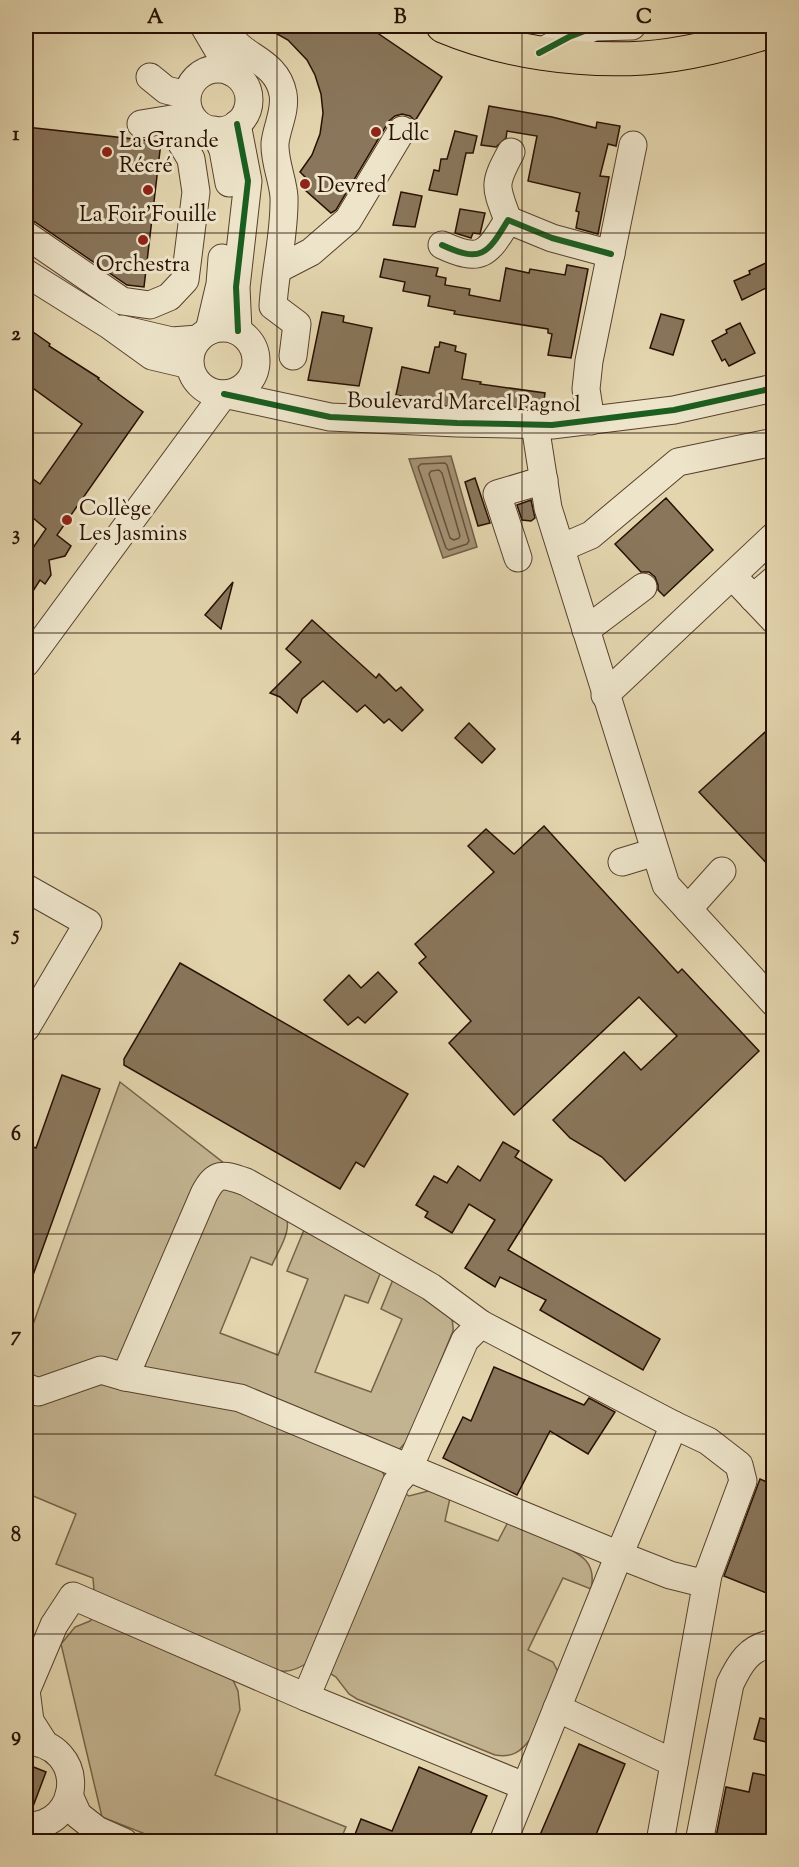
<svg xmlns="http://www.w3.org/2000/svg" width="799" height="1867" font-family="'Sorts Mill Goudy',serif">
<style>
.green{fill:#c3b491;stroke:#76624a;stroke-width:1.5}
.water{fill:#a39274;stroke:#725e46;stroke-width:1.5}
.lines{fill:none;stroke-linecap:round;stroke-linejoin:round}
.shore{stroke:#66513b;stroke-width:1.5}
.building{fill:#89765b;stroke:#281002;stroke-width:1.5}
.minor-casing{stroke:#57412d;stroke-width:29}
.major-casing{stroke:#281002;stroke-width:35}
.minor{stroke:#ede4ca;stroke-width:27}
.major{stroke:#e3d5ae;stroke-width:33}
.cycleway-casing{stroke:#ede4ca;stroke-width:10}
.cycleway{stroke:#1b5e20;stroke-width:6}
.grid{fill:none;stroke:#281002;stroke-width:1.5;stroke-opacity:0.55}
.poi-dot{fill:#8f2418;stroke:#ede4ca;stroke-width:2}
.labels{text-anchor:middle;stroke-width:6;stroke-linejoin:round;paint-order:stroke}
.poi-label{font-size:22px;fill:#281002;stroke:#ede4ca;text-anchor:start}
.street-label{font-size:22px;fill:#281002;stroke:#ede4ca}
.neatline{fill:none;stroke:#281002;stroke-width:2}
.grid-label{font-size:20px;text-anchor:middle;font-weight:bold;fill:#281002}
</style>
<rect width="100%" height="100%" fill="#e3d5ae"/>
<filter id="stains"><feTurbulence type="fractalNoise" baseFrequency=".00333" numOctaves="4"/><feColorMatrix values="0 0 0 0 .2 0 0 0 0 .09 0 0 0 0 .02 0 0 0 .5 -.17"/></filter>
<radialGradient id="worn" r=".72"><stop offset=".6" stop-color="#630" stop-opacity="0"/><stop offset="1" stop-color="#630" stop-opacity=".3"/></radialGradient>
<path class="green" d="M120 1082 283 1209C295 1228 280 1247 272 1265L251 1257 220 1333 278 1355 308 1279 287 1271 306 1225 382 1269 368 1303 345 1295 315 1372 371 1392 402 1319 381 1309 394 1277C416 1289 456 1301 453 1331L408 1440 381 1469 386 1479 409 1496 432 1490 450 1498 445 1521 498 1541 508 1522C525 1530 577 1548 587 1562 593 1570 593 1580 591 1589L563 1578 528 1650 553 1662 558 1672 531 1738C521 1752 512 1758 495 1755L357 1699 349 1694 336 1677 310 1661C283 1680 274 1669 247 1658L233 1680 238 1691 240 1710 215 1775 346 1827 340 1841H163L102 1817 61 1644 75 1627 90 1621 105 1604 94 1591 93 1578 56 1564 76 1514 26 1493V1344Z"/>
<polygon class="water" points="451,456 477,547 443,558 409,459"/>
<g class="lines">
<g class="shore">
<polygon points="445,463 447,465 469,541 467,544 449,550 446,548 418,467 421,464"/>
<polygon points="439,470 442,473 460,536 459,538 454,540 450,538 429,474 431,471"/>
</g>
</g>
<g class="building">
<polygon points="263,26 367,26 442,77 415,121 410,116 402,114 395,116 389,121 336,210 331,213 304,189 306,186 303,182 307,179 300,172 312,155 320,134 323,113 321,94 315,75 307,60 288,40"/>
<polygon points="489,106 552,117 596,128 597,122 620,126 616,146 608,144 600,176 609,177 598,234 576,228 579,212 576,211 580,193 528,181 537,136 507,131 506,138 496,147 481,145"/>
<polygon points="26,127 161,142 144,287 127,285 35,222 26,220"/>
<polygon points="455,131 477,136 473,153 466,153 457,195 429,190 434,170 439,171 441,159 447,159"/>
<polygon points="401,192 422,196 415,227 393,225"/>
<polygon points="460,209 485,213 480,234 473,233 471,238 455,233"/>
<polygon points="384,259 438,268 436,276 446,278 445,285 470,289 469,295 500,301 506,268 529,273 530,269 565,275 567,265 588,269 571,358 548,355 552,334 548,333 548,329 454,314 455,311 428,306 430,296 403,291 405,282 380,277"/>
<polygon points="774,259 774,284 742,300 734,281 750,274 749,271"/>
<polygon points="322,312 344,316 343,322 372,328 359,386 308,380"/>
<polygon points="661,314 684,320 673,355 650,348"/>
<polygon points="740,323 755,353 729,366 725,359 722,361 712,341 727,333 726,330"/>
<polygon points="26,327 50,344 49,346 99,378 98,379 143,412 57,535 71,546 65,556 49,560 51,575 45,584 40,580 26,602 26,558 46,529 26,512 26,474 40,484 82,424 26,383"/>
<polygon points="440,342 456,346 455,351 466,354 462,379 481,382 480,384 545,393 543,408 441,406 423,403 424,400 396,395 402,367 429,373 435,347 439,347"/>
<polygon points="475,478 490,523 478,526 465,482"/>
<polygon points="666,498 713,550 664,596 658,590 658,585 655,577 649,572 641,572 615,544"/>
<polygon points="531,500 535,518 531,521 522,520 517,505"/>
<polygon points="233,582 221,629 205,615"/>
<polygon points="312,620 376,678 379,674 396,691 401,687 423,710 402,731 389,719 384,723 365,705 357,712 323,681 302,699 297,713 280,697 270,693 301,662 286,649"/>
<polygon points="469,723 495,749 482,763 455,738"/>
<polygon points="774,724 774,871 699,792"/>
<polygon points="544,826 678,973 682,969 759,1051 625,1181 602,1157 570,1138 553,1120 624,1052 641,1070 677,1036 639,997 514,1115 449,1043 471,1021 419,963 426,957 415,944 494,872 468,846 486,829 514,854"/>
<polygon points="180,963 408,1094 364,1167 356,1162 340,1189 124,1065 124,1059"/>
<polygon points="378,972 397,992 365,1023 358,1017 348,1025 324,1000 349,975 361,988"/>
<polygon points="62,1075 100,1089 28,1289 26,1289 26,1144 36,1148"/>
<polygon points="503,1142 519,1151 515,1157 552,1180 508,1250 660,1339 643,1370 540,1310 546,1300 500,1277 495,1287 465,1268 495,1220 469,1204 452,1233 425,1217 428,1212 416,1205 434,1176 447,1183 458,1166 480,1181"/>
<polygon points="494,1367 584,1405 589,1398 615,1412 588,1454 550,1431 517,1495 443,1458 463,1417 471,1421"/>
<polygon points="760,1479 774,1485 774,1596 724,1576"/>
<polygon points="760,1718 774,1721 774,1744 754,1739"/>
<polygon points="579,1744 625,1764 593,1842 537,1842"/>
<polygon points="26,1764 46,1772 32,1809 26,1810"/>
<polygon points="419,1767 487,1796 467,1842 352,1842 361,1819 392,1831"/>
<polygon points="753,1773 774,1777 774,1842 715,1842 726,1787 749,1792"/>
</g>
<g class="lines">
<g class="minor-casing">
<g id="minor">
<polyline points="204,26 231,72"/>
<path d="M229 26C230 57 276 55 283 94 286 111 277 126 275 143 274 161 283 180 284 197 285 234 275 270 273 306L297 324 293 356"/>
<polyline points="539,53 569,37 595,27 632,26"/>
<circle cx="218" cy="100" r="31"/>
<polyline points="150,77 166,90 187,95"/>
<polyline points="141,124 190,116"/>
<polyline points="237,124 248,181 236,287 238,331"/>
<polyline points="214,130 223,150 229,183"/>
<path d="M508 220C495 186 493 185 511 152"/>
<polyline points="26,235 122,301 150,305 169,297 185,280 196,192 191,159 176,134 173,120"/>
<path d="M442 245C481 263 487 255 508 220L552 238 611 254"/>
<polyline points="278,269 311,252 348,220 402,130"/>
<polyline points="26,273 109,325 152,356 190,365"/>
<circle cx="223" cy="361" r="33"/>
<polyline points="121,329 172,341 198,339"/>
<polyline points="209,331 220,284 222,258"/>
<polyline points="591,421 586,389 589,361 633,145"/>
<polyline points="535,425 548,508 666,885 774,1003"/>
<polyline points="561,548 591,535 678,462 774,442"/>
<polyline points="518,558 497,494 544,480"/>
<polyline points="739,583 774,620"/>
<polyline points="753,598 774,580"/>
<polyline points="586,630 643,587"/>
<polyline points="26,663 224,394 330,417 457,423 552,425 674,410 774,388"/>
<polyline points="605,695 774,536"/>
<polyline points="622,862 655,852"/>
<polyline points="26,888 88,923 26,1028"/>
<polyline points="688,909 722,871"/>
<path d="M125 1377 204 1194C216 1171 223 1174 246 1182L431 1287 481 1324"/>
<polyline points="26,1387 38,1392 101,1370 125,1377 240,1398 409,1468 465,1340 481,1324 674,1425"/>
<polyline points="26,1690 30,1721 44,1743"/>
<polyline points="26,1691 54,1625 73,1596 306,1697 396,1483 409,1468 619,1555 503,1842"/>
<polyline points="306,1697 524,1786"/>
<polyline points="557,1708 674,1763"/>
<path d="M26 1741C88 1744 83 1827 26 1826"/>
<polyline points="69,1795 78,1815 97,1830 124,1842"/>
<polyline points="660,1842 708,1575 743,1481 739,1465 708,1441 674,1425 619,1555 670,1575 706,1584"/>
<path d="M699 1842 730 1684C740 1663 749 1647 774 1643"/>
</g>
</g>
<g class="major-casing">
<path id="major" d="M443 26C505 52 577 62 644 58 688 55 732 43 774 30"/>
</g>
<use href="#minor" class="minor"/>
<use href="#major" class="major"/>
<g class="cycleway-casing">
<g id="cycleway">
<polyline points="539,53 569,37 595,27 632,26"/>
<polyline points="237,124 248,181 236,287 238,331"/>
<path d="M442 245C481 263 487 255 508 220L552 238 611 254"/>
<polyline points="224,394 330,417 457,423 552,425 674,410 774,388"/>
</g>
</g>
<use href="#cycleway" class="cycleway"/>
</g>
<path class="grid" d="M277 26V1842M522 26V1842M26 233H774M26 433H774M26 633H774M26 833H774M26 1034H774M26 1234H774M26 1434H774M26 1634H774"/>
<g class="poi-dot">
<circle cx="376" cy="132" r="6"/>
<circle cx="107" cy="152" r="6"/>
<circle cx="305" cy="184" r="6"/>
<circle cx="148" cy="190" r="6"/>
<circle cx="143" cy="240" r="6"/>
<circle cx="67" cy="520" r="6"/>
</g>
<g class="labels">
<g class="poi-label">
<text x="388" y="140">Ldlc</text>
<text x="119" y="147">La Grande<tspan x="119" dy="25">Récré</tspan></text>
<text x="317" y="192">Devred</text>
<text x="148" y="221" text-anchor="middle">La Foir'Fouille</text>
<text x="143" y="271" text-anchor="middle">Orchestra</text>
<text x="79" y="515">Collège<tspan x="79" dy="25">Les Jasmins</tspan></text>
</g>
<g class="street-label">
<text transform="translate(464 401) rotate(1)" y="8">Boulevard Marcel Pagnol</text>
</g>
</g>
<rect width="799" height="1867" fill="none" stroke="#e3d5ae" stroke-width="66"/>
<rect x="33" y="33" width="733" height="1801" class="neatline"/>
<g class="grid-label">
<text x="155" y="23">A</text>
<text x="400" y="23">B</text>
<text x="644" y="23">C</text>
<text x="16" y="140">1</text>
<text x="16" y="340">2</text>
<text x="16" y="540">3</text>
<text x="16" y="740">4</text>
<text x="16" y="940">5</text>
<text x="16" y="1140">6</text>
<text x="16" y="1341">7</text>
<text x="16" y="1541">8</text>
<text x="16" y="1741">9</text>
</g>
<rect width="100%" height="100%" filter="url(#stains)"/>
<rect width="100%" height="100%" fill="url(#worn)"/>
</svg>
